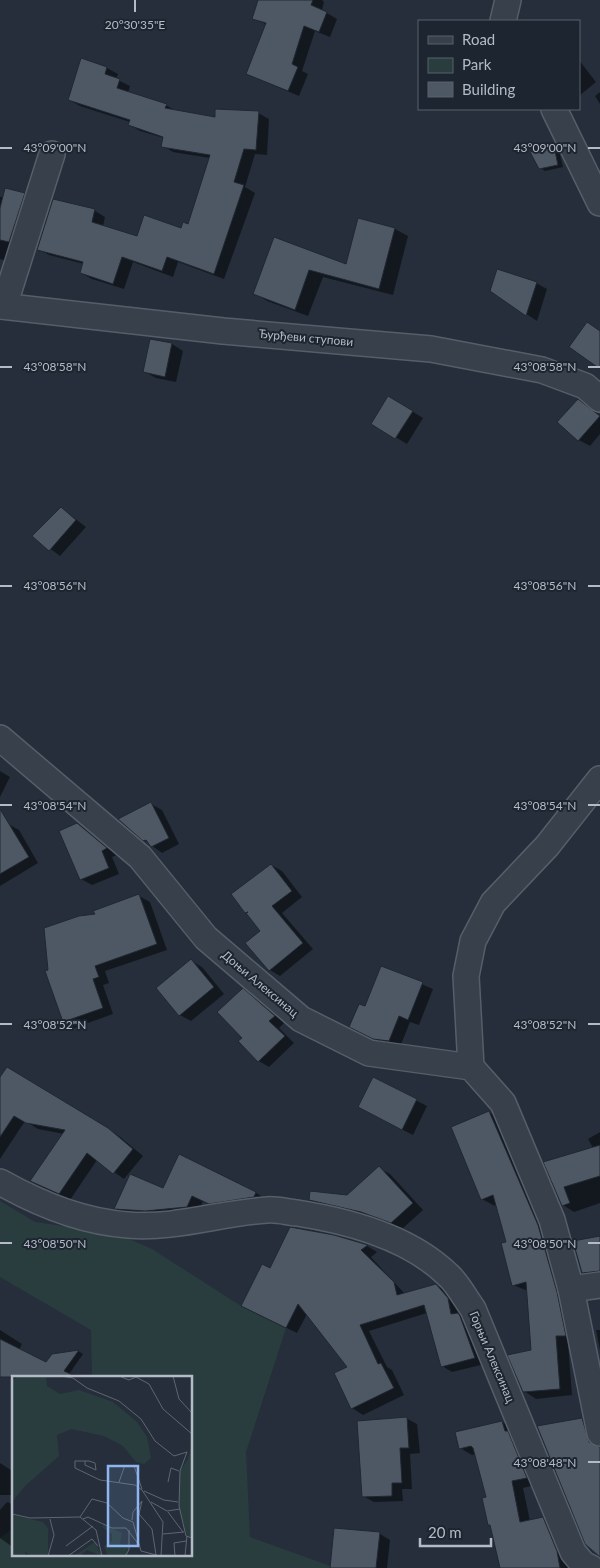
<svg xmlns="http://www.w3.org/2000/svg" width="600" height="1568" font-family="Lato,sans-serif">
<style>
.green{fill:#293d3e}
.shadow{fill:#0007}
.building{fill:#4e5865;stroke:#1f2732}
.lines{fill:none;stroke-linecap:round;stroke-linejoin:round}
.minor-casing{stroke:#565e69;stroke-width:28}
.minor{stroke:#38404b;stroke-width:25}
.ticks{fill:none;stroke:#b4bbc6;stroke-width:2}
.labels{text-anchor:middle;stroke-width:4;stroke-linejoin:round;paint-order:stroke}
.street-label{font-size:12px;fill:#b4bbc6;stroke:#1d2530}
.inset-road{fill:none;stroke:#5e6672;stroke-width:1}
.view{fill:#8fb5f0;fill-opacity:0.15;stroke:#8fb5f0;stroke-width:2.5}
.inset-edge{fill:none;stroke:#b4bbc6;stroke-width:2.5}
.ticks-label{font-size:12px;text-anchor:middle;fill:#b4bbc6;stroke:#1d2530;stroke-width:4;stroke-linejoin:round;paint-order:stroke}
</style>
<rect width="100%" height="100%" fill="#252e3a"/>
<polygon class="green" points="0,1201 35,1222 118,1234 152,1249 241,1306 286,1328 246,1452 250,1537 336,1568 0,1568 0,1538 14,1528 14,1554 191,1554 191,1377 92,1377 91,1330 0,1277"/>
<g class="shadow">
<polygon points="260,0 322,0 324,2 322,10 337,19 330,37 315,31 302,71 308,74 299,96 247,74 267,25 254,18"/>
<polygon points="82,60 107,68 118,74 116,79 130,86 128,93 166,105 176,111 216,118 258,113 269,119 267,155 255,154 245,187 255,193 224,279 178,262 173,277 133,262 124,289 92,279 81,273 84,264 49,255 38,249 54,200 95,211 105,217 103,226 138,237 181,229 189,225 210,158 173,152 163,146 164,138 140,131 130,125 130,122 80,106 69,100"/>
<polygon points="579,60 596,82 579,96"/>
<polygon points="600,92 600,104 595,96"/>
<polygon points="554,148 559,151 563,167 545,171 540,168"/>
<polygon points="24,194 39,202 19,264 0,259 0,197"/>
<polygon points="359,219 395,229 408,236 393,295 323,277 308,316 267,301 254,293 275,238 347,265"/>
<polygon points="536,283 547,289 537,321 492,291"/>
<polygon points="151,340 172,344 183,351 176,382 156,378 145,372"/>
<polygon points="389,397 423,418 407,444 372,423"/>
<polygon points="578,400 600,415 600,434 590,446 579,440"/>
<polygon points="61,508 86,527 60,556 33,536"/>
<polygon points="0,771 10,777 0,797"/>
<polygon points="151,804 162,810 179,844 162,853 144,840"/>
<polygon points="8,824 19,830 38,863 0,886 0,829"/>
<polygon points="77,824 117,855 112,857 119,874 92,885 81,879"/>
<polygon points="271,865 282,871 302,897 282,913 313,949 280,976 270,970 262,931 246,912"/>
<polygon points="139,896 150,902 167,950 105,971 109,983 103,985 113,1014 74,1028 64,1021 97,915"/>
<polygon points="191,961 202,967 224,994 191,1021 180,1015 157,988"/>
<polygon points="382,967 433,989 419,1025 410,1022 400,1047 385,1045 361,1032 366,1008"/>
<polygon points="243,990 285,1022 279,1028 294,1043 269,1067 259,1061 243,1038"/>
<polygon points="18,1075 119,1136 143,1156 124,1179 97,1160 70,1200 31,1181 64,1134 38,1129 25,1121 0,1159 0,1080"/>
<polygon points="374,1079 427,1106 413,1135 370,1113"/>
<polygon points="489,1112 501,1120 551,1233 578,1342 568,1343 572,1395 536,1399 524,1391 533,1351 528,1291 513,1285 508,1243 497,1205 495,1206 482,1199"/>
<polygon points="600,1132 600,1203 574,1212 563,1205 545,1163 593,1148 588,1139"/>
<polygon points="179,1156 256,1193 266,1199 220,1209 203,1201 198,1213 127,1215 116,1209 163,1190"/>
<polygon points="379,1168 390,1174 423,1210 403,1228 373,1218 321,1206 310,1200 348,1197"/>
<polygon points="333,1236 367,1246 377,1252 371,1257 405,1294 436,1285 447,1291 459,1305 461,1316 469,1320 485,1364 452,1372 442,1366 427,1313 369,1331 387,1367 392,1370 404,1395 363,1415 352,1408 349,1367 307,1314 297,1333 242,1306 271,1270"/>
<polygon points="600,1237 600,1278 594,1279 583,1272"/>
<polygon points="0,1330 22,1344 19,1350 46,1364 52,1355 78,1351 83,1354 67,1377 14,1377 14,1380 0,1372"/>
<polygon points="596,1330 600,1330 600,1350"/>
<polygon points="406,1418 417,1424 420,1453 410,1454 412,1489 402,1489 403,1501 374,1502 363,1496"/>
<polygon points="582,1419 594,1426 600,1448 600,1556"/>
<polygon points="502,1422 514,1429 538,1484 523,1488 530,1521 543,1518 555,1525 573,1568 508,1568 476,1454 472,1455 460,1448"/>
<polygon points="0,1463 14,1472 14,1495 0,1495"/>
<polygon points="7,1502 14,1505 14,1548 0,1538 0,1510"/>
<polygon points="380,1534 390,1540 387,1568 332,1568"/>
</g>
<g class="building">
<polygon points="258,0 313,0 311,5 327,12 319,32 304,26 292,64 298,67 288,91 246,74 266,23 252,19"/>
<polygon points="81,58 107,67 105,74 120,79 117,88 167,104 165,108 215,117 215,109 259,111 256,150 244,149 234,182 244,185 214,274 167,257 162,271 122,257 113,284 80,273 83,262 37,250 53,199 95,209 92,222 137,236 144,215 181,228 183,222 188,224 210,155 161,147 163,137 128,125 130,120 68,100"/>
<polygon points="554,146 558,165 539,169 530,152"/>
<polygon points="5,188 25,193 9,242 0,240 0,208"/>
<polygon points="358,218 395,228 379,289 309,270 295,310 253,294 274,237 346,264"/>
<polygon points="497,269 537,282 526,316 490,291"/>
<polygon points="587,322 600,331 600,369 569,347"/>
<polygon points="150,339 172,343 165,377 143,372"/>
<polygon points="388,396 413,411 395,439 371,424"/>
<polygon points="578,399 600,416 578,441 557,422"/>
<polygon points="61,507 76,520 49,551 32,536"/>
<polygon points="151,802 169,838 151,847 146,840 143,841 118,819"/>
<polygon points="0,809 29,857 0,874"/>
<polygon points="77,823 107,848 102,851 109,868 80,880 59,831"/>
<polygon points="271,864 292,891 272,906 303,943 269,971 245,943 260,931 246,913 248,912 245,913 231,894"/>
<polygon points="139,894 157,944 95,966 99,977 93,979 103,1008 63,1022 45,971 48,970 44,928 79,916 95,914 93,911"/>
<polygon points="191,959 214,987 179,1016 156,988"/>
<polygon points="381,966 423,982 408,1020 399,1016 389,1041 373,1039 349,1027 359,1004 365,1006"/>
<polygon points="243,988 275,1016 269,1021 285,1036 258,1062 238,1041 242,1038 217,1012"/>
<polygon points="7,1067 108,1128 133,1149 113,1174 87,1153 59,1194 30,1181 65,1130 26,1123 14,1116 0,1137 0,1077"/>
<polygon points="373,1077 417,1099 402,1130 358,1107"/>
<polygon points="489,1111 538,1225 557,1292 566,1336 556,1336 560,1389 523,1392 507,1355 531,1350 526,1282 512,1286 501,1243 506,1242 493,1195 481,1200 451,1127"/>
<polygon points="600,1145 600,1176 564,1187 570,1203 562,1206 543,1162"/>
<polygon points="179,1154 256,1192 254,1197 209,1204 192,1196 187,1207 145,1211 114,1209 130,1174 163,1188"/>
<polygon points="379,1166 413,1203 391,1223 361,1212 309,1200 310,1191 347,1195"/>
<polygon points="290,1227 334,1235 368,1245 361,1250 394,1282 397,1295 436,1284 448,1298 451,1314 458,1313 460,1316 475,1358 441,1367 424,1305 360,1325 378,1364 381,1363 394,1388 351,1409 334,1373 347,1367 298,1304 286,1328 241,1306 262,1264 270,1268"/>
<polygon points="600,1236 600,1271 582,1273 573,1241"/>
<polygon points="0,1339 46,1362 52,1354 79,1350 64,1371 77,1377 0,1377"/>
<polygon points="407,1417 409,1448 400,1448 402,1483 392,1483 392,1496 362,1497 357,1421"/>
<polygon points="582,1418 589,1442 600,1447 600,1557 585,1544 537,1426"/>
<polygon points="502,1421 505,1431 508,1431 527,1478 512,1481 520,1522 543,1517 557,1551 560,1568 500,1568 490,1525 488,1525 482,1498 486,1497 473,1448 471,1446 459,1449 455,1432"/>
<polygon points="334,1528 380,1532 376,1568 330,1568"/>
</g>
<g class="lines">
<g class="minor-casing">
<g id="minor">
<polyline points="503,21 508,0"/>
<polyline points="554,109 600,203"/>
<polyline points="0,306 223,331 431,349 542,370 585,386 600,399"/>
<polyline points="4,306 52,154"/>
<polyline points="0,738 140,857 206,938 301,1019 369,1053 471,1067 503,1103 552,1220 571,1289 600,1433"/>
<polyline points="471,1067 466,976 473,941 493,903 547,846 600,779"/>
<path d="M0 1182C39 1204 82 1222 128 1225 175 1229 220 1213 267 1210 276 1209 287 1212 297 1213 349 1221 409 1237 448 1275 458 1284 465 1298 473 1309L573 1552 583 1564 591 1568"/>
<polyline points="571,1289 600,1285"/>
</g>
</g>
<use href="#minor" class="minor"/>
</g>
<path class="ticks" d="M135 0V12M0 148H12M588 148H600M0 367H12M588 367H600M0 586H12M588 586H600M0 805H12M588 805H600M0 1024H12M588 1024H600M0 1243H12M588 1243H600M588 1462H600"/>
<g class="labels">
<g class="street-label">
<text transform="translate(306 338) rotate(5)" y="4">Ђурђеви ступови</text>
<text transform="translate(260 984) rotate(40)" y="4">Доњи Алексинац</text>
<text transform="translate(492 1357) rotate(67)" y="4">Горњи Алексинац</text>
</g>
</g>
<g transform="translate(12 1376)">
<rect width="180" height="180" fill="#252e3a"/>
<path d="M6 0H34L35 10 48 18 67 14 101 26 125 46 135 61 139 82 132 88 124 86 111 70 92 60 59 53 45 59 47 80 13 110 0 126V5ZM180 66V162L175 160 167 130 168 95 176 83ZM0 139 31 146 36 152V180H21L13 176V180H0ZM91 148 110 157 108 168 117 171 116 180H96L92 170 100 165V158L91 152ZM83 166 90 180 75 174 68 180H62Z" fill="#293d3e"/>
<path class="inset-road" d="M49 0 61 2 75 12 107 25 129 43 143 65 162 80 175 76 168 95 167 130 174 160 180 162M107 0 117 4 124 1 137 8 151 33 180 58M161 0 167 23 180 37M73 85V89L84 94 83 87 77 85H63V92L88 104 123 109 130 114 151 146 149 180M122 90 130 113M107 106 113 89M156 106 159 92 167 95M132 115 152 124 166 126M130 125 127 138 140 153 144 179M139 126 155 135 168 133M156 136 171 156M0 138 18 142 68 141 84 154 90 180M68 141 80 123 95 127 111 142 121 146 129 175 148 180M71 143 76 141 100 152H114L128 170M120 144 121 136 130 125M151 158 172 156M54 170 81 150M36 180 42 159 38 143M56 180 80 163 86 170M113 180 117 174V154M163 180 162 167 174 165M173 180 175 160"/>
<path class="view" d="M96 90H126V170H96Z"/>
<rect width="180" height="180" class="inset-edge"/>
</g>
<g class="ticks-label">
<text x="135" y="29">20°30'35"E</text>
<text x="55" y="152">43°09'00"N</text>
<text x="545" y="152">43°09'00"N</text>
<text x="55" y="371">43°08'58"N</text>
<text x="545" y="371">43°08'58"N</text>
<text x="55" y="590">43°08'56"N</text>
<text x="545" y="590">43°08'56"N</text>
<text x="55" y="810">43°08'54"N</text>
<text x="545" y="810">43°08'54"N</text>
<text x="55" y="1029">43°08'52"N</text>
<text x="545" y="1029">43°08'52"N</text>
<text x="55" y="1248">43°08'50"N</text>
<text x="545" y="1248">43°08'50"N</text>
<text x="545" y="1467">43°08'48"N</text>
</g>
<rect x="418" y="20" width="162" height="90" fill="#1d2530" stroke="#59616c"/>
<rect x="428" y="36" width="25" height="8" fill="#38404b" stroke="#59616c"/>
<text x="462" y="45" font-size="15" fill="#b4bbc6">Road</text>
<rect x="428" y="58" width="25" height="15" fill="#293d3e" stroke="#59616c"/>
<text x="462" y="70" font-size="15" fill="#b4bbc6">Park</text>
<rect x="428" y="82" width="25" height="15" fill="#4e5865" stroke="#59616c"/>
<text x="462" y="95" font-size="15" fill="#b4bbc6">Building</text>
<path d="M420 1538v8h71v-8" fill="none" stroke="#b4bbc6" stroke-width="2.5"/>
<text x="428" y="1538" font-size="15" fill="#b4bbc6" stroke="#1d2530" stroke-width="4" paint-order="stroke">20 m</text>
</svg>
